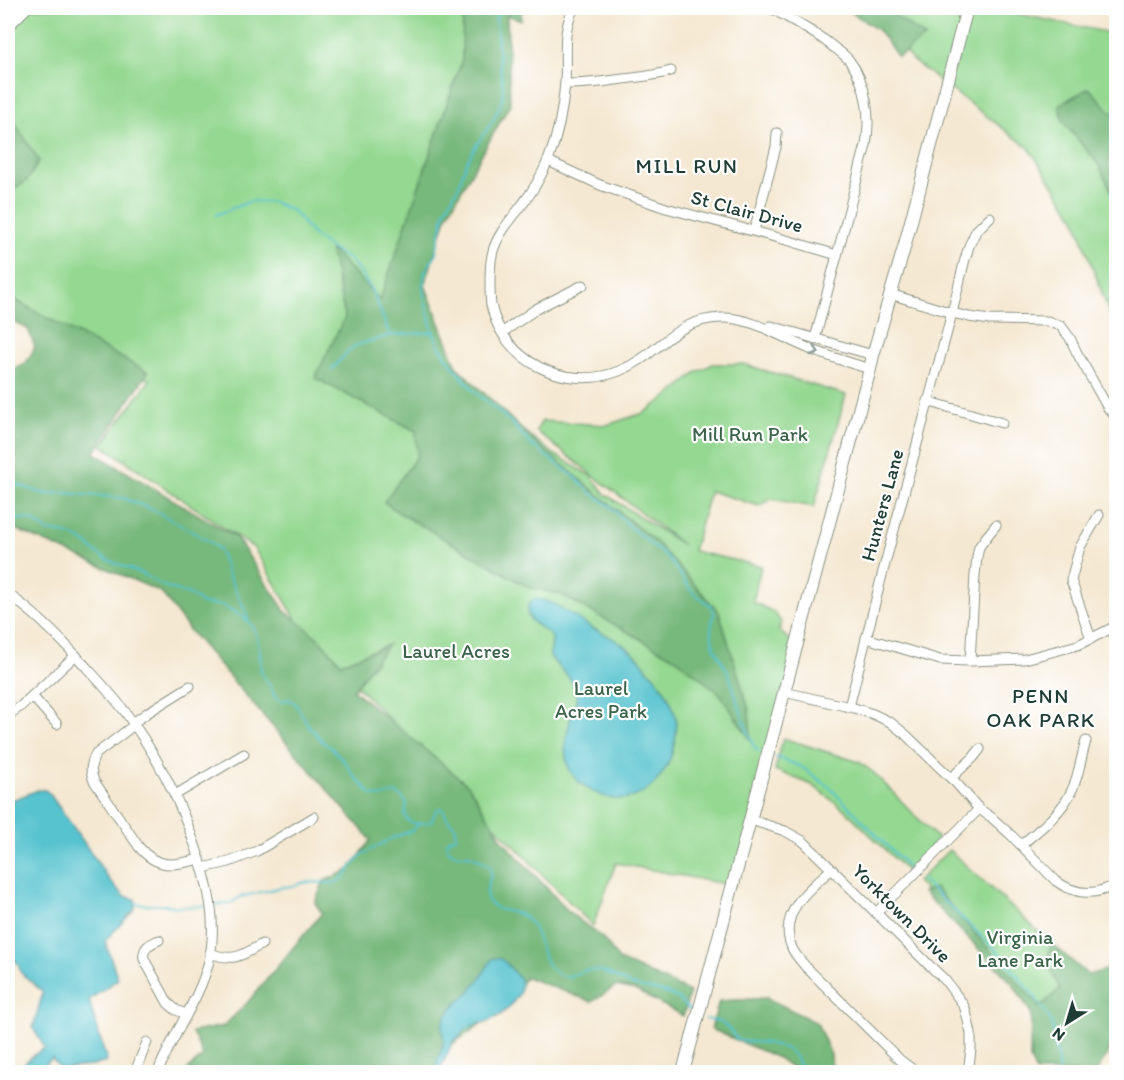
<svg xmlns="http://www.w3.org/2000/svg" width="1124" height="1080" font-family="Itim,sans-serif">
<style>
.green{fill:#94d891;stroke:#5a8a62;stroke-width:1.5}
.forest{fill:#77b87b;stroke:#4b7a58;stroke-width:1.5}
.water{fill:#56c3cf;stroke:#3a8082;stroke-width:1.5}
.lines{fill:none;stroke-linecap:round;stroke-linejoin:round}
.stream{stroke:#56c3cf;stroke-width:2}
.minor-casing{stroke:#8a9283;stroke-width:11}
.major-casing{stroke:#8a9283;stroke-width:14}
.minor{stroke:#fff;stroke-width:9}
.major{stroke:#fff;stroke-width:12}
.oneway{stroke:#8f9e9a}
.labels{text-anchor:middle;stroke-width:4.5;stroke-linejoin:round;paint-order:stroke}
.street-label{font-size:20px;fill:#1f3d34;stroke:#fff}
.park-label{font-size:20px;fill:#3c644b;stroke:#fff}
.neighbourhood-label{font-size:21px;letter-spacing:1.5px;fill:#1f3d34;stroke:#fff}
</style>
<rect width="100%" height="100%" fill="#fff"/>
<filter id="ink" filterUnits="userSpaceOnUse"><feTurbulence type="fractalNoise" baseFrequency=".0167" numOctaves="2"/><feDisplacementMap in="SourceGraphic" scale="12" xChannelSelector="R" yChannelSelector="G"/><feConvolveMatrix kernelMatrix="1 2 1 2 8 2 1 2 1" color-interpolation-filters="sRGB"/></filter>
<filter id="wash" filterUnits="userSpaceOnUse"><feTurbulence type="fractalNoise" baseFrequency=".008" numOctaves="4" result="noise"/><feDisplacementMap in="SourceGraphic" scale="24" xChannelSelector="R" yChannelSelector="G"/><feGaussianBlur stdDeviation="1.35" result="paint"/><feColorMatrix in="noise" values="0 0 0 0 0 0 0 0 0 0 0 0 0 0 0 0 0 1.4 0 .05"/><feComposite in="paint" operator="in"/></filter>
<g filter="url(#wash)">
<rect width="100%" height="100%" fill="#f5e8d2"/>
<g class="green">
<polygon points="27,8 483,8 398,314 495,409 554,454 591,476 605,494 683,545 536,431 542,421 607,425 625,419 644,413 672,393 697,372 713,364 743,364 846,395 814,507 771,499 759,506 710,491 693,551 761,566 753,602 774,612 781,622 779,631 797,646 734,886 616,863 593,926 303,631 254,548 102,445 150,380 12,298 8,293 8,27"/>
<polygon points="867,8 999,8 1008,12 1116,34 1116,328 1112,321 1075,218 1029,148 913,61"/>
<polygon points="783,738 859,762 874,773 939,840 908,872 846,811 812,785 775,770"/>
<polygon points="949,850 1052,944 1046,960 1060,989 1040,1007 1011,975 917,882"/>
</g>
<g class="forest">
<polygon points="463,8 521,8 521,20 507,15 510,104 446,218 425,285 457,367 535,442 657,543 719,612 749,710 751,741 721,695 678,660 560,594 530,588 398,512 384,502 417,456 416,431 315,378 345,317 330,248 380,300 462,60"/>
<polygon points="845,8 884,8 925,37 898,57 879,31"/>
<polygon points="1089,88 1113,114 1116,111 1116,201 1099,165 1063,122 1059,105"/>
<polygon points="8,112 39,161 27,181 8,192"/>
<polygon points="8,290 18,302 148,372 94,453 236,537 285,611 317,637 341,663 388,645 353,690 469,786 503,841 570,913 602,937 619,960 690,992 683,1016 635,990 616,986 592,1002 526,977 502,1009 450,1046 439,1072 185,1072 203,1056 192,1032 224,1026 247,1003 322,913 315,903 324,881 349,870 371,840 190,631 161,592 8,526 8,372 26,363 35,347 28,329 8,319"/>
<polygon points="935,888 1040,1007 1060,989 1046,960 1052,944 1088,975 1116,967 1116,1041 1096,1072 1036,1072 1030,1060 1031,1013 1013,984 923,892"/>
<polygon points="767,998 817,1023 831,1055 832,1072 798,1072 778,1058 711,1029 719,1001"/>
</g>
<g class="water">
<path d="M536 599C558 602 573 617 592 628 597 631 603 633 608 636 619 641 632 651 641 660 644 664 646 668 649 671 652 675 656 677 658 681 666 691 673 706 676 718 678 727 676 736 674 745 667 778 639 809 603 796 593 792 583 787 576 779 559 761 566 735 572 714 574 707 578 699 576 692 573 676 558 669 550 656 549 649 555 644 551 636 541 625 525 624 528 606L532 600Z"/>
<path d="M38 790H45L49 793 74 828 111 882 124 896 135 899V908L133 911 105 941 118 979 89 1000 107 1062 91 1066 60 1069 52 1058 38 1072H20C23 1062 36 1053 45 1048L33 1028 43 992 20 972 19 966 8 950V803L15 799Z"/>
<path d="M495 958 501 959 506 963 519 978 521 982 520 993 511 1005 502 1014 487 1022 476 1024 465 1030 459 1037 453 1041 442 1065 436 1071C435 1062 441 1054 443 1045 446 1036 440 1032 443 1022 449 1008 461 1001 471 990 479 981 485 970 492 959Z"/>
</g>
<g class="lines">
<g class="stream">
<polyline points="499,8 496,20 499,58 503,88 502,101 492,122 477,144 466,163 459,185 445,211 435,256 425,272 423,285 424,296 433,332 439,345 452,365 474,391 512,423 530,444 576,478 591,493 609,505 629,526 669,559 692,592 710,605 713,610 714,613 711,629 712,639 715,649 728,672 746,727 755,748 759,751"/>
<polyline points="216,215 251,201 273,202 293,211 314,236 330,248 350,260 360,272 372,291 390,335"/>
<polyline points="332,369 350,349 357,345 392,335 433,332"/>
<polyline points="8,470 14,481 18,485 45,494 65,493 123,498 154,510 210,542 217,548 221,554 227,573 245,610 248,620"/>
<path d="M8 514 16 519H29L33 521 47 531 66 534 74 537 87 544 94 551 108 560 145 575 161 585 189 594 203 604 222 605 239 614 250 623 256 633 260 652 261 673 270 685 275 698 282 702 289 699 295 703 309 726 324 743 332 748 348 766 352 774 371 794C380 800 387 794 396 793L402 797 407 804C406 808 405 811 405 814 406 827 423 823 431 822L436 811 440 808 443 810 447 818 456 828V837C447 838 444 842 449 851 455 856 461 854 468 855 476 856 484 862 490 867 495 879 481 890 489 902 497 914 516 909 526 918 542 932 539 964 557 973 572 982 578 969 592 970 607 970 620 981 635 986 648 990 662 990 675 997 682 1001 686 1007 692 1012"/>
<polyline points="776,757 802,767 829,787 911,870"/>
<polyline points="920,878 998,952 1035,997 1049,1017 1053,1027 1059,1072"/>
<polyline points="133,903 148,905 170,905 176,907 207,906"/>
<polyline points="213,905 231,903 240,897 283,887 294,886 305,882 330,883 337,882 344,877 360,856 390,839 413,830 418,824"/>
<polyline points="706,1019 721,1022 728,1028 737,1039 742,1041 767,1043 785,1048 794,1055 803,1072"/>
</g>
</g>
</g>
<g filter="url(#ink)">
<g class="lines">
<g class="minor-casing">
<g id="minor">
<path d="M574 8C561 31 567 57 565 83 563 108 558 135 549 158 542 175 533 191 522 205 511 220 498 233 493 251 490 261 490 272 490 282 490 290 490 297 491 305 503 362 566 392 619 371 660 355 671 320 721 318 753 317 781 338 810 349 830 357 850 363 870 369"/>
<path d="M771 8C790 19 809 29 827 42 834 48 843 53 849 60 867 83 871 118 866 145L815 339"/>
<polyline points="8,27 27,8"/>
<path d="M565 84C585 84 603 82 623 79 639 77 655 76 671 71"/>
<polyline points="548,161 600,185 666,208 790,241 837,255"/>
<polyline points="754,231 776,147 777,133"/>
<polyline points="890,294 949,312 969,317 990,320 1047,321 1061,326 1070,338 1077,353 1108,408 1116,417"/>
<polyline points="771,326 873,355"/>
<polyline points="503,332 536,309 583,285"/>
<polyline points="927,401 1002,423"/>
<path d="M8 594C34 612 56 634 78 658 94 676 111 693 126 713 155 753 179 798 195 845 208 882 218 922 209 961 200 999 172 1035 158 1072"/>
<polyline points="866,638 940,660 970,661 1025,659 1078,645 1116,626"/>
<polyline points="1091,639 1071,580 1080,547 1099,515"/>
<polyline points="970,661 975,575 977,557 979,547 984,540 996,525"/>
<path d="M784 692 854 708 873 714 890 722 905 734 957 784 979 809 991 817 1012 836 1056 881C1075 895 1096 896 1116 884"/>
<polyline points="32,696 57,724"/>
<polyline points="849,707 882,575 952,313 964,263 969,246 976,231 990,217"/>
<polyline points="8,713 11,713 20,707 76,655"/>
<polyline points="133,723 147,713 190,686"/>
<path d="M134 725 96 754C90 764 90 771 94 781L139 847C158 870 175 865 200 859"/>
<polyline points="951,778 973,758 980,749"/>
<polyline points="175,795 244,754"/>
<polyline points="751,820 785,831 803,841 929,965 944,979 960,1000 965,1008 971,1033 971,1050 968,1072"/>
<path d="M1021 845C1039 830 1062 813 1072 790 1079 775 1081 757 1086 741"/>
<polyline points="203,868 229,862 257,851 314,817"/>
<path d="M832 869C809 888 777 914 792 948 795 955 801 961 806 967L899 1059 916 1072"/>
<polyline points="876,913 979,809"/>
<path d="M159 940C150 944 142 947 144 959L168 1003 176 1010 186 1014"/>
<path d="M210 953C233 962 242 956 262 944"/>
<polyline points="135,1072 147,1042"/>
</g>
</g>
<g class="major-casing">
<polyline id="major" points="683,1072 870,369 873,355 904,248 967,8"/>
</g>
<use href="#minor" class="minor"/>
<use href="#major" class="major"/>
</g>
<defs><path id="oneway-chevron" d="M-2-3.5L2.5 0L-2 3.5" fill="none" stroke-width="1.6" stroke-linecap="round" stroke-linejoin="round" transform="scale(1.5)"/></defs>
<use class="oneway" href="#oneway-chevron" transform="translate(815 351) rotate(20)"/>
</g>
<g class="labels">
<g class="street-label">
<text transform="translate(747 211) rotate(15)" y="7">St Clair Drive</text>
<text transform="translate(882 505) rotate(-75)" y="7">Hunters Lane</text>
<text transform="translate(902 913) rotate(45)" y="7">Yorktown Drive</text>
</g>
<g class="park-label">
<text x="750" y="441">Mill Run Park</text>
<text x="456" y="658">Laurel Acres</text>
<text x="601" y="695">Laurel<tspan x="601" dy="23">Acres Park</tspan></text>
<text x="1020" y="944">Virginia<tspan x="1020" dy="23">Lane Park</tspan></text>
</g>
<g class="neighbourhood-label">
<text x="687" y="173">MILL RUN</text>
<text x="1041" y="703">PENN<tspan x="1041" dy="24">OAK PARK</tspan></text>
</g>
</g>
<rect width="1124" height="1080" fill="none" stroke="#fff" stroke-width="30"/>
<g transform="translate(1067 1023) rotate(217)" stroke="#ffffff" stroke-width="4.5" paint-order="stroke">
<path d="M0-4.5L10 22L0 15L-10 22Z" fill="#1f3d34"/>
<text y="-9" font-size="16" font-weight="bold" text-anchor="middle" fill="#1f3d34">N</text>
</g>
</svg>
